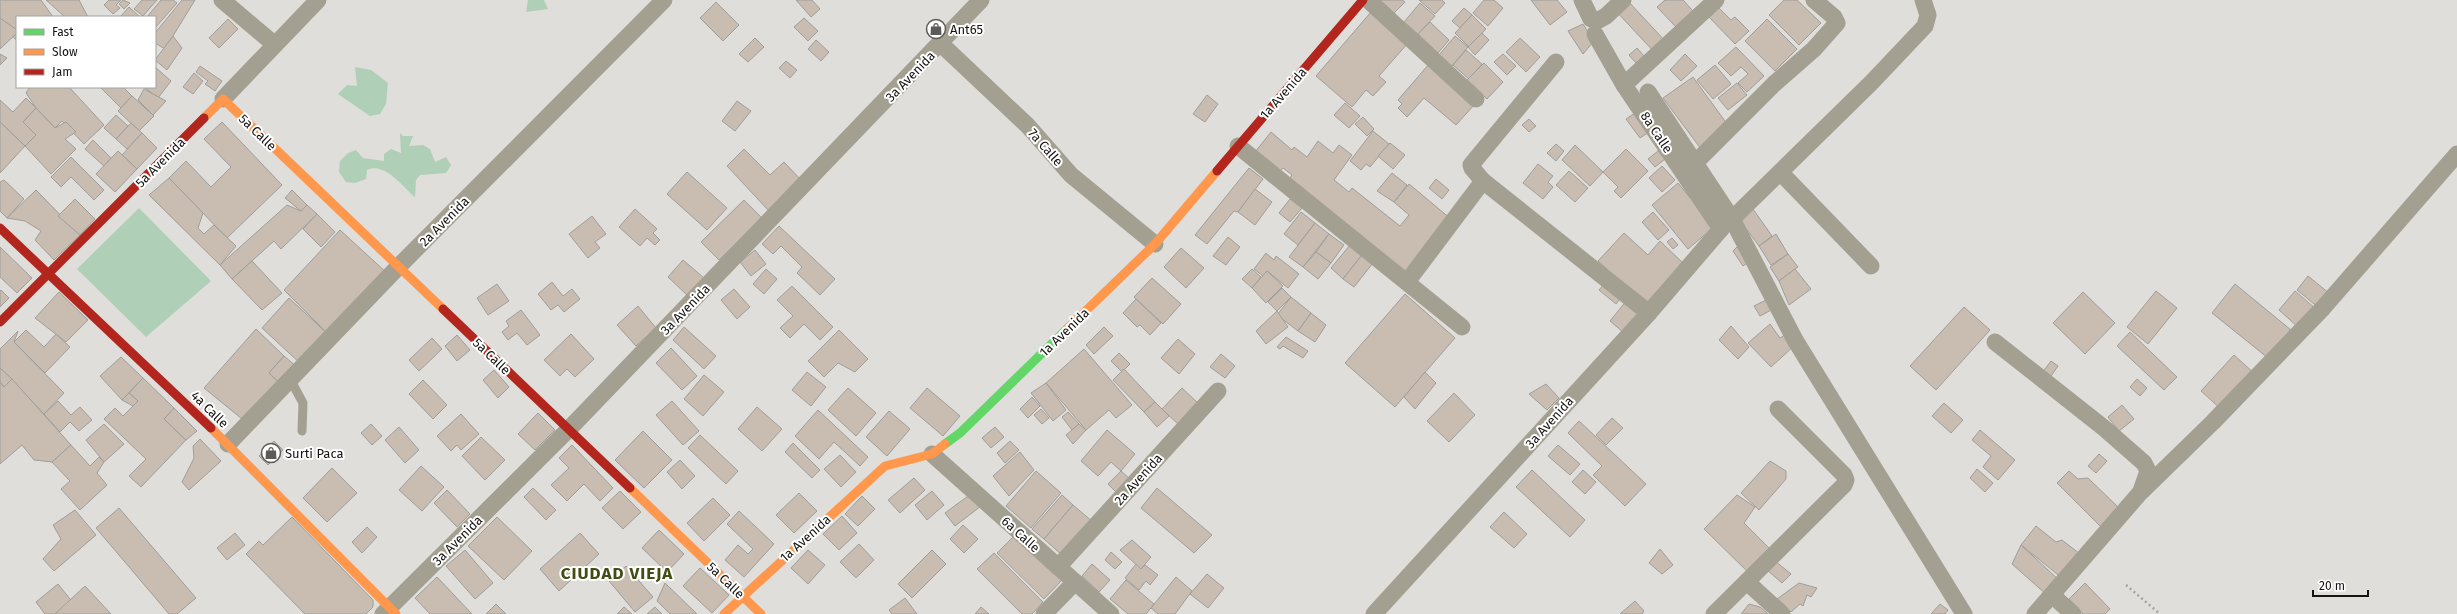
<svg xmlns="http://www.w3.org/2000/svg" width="2457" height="614" font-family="'Fira Sans',sans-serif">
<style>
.green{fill:#b0cfb7}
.building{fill:#c9bcb0;stroke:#9f9e9b}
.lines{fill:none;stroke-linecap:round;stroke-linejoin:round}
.path{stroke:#a8a49b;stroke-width:2.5;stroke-dasharray:2 3;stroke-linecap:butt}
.lane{stroke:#a4a091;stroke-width:9}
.street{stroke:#a4a091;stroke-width:17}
.fast{stroke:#63d668;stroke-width:9}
.slow{stroke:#ff974d;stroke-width:9}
.jam{stroke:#b3261e;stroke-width:9}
.labels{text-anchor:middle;stroke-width:4;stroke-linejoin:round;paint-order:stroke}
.poi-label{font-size:13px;fill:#151411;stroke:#fff;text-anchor:start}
.street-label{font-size:13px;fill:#151411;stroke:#fff}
.district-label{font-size:17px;font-weight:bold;letter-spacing:1px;fill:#424d14;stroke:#fff}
</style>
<rect width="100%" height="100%" fill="#dfdeda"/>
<g class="green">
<polygon points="528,0 544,0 548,9 526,12"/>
<polygon points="355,67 371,70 388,83 386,104 380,114 370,116 338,94 347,85 357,86"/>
<path d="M400 133 403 136H413L409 146 423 145 430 149 435 162 446 157 451 165 446 173 420 175 416 180 415 197C403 187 384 161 367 170L366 179 355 183 346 182 339 172 340 161 348 153 356 150 363 158 384 161V154L391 149 401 153Z"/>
<polygon points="139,208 211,281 146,337 77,269"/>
</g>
<g class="building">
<polygon points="0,0 41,0 53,17 17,17 17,41 0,22"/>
<polygon points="46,0 79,0 88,17 65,17"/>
<polygon points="109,0 121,0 116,5 120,8 113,14 104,5"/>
<polygon points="123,0 130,3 124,9 119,4"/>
<polygon points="142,0 157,0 143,16 134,9"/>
<polygon points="161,0 173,0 177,3 155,28 155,17 147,17"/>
<polygon points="182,0 195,0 165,49 155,43 155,33"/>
<polygon points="796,0 812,0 820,9 811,17"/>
<polygon points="1380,0 1402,0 1405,2 1394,13"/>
<polygon points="1419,0 1442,0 1445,3 1435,14"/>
<polygon points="1484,0 1494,0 1503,8 1488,26 1473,13"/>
<polygon points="1531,0 1557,0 1567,12 1550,25"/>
<polygon points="1627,0 1667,43 1656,54 1615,10"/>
<polygon points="1665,0 1683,0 1693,11 1676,27 1657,7"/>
<polygon points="1784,0 1797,0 1821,23 1799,45 1769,15"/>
<polygon points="716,2 739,25 723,41 700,18"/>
<polygon points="1420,3 1435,16 1418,34 1404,22"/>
<polygon points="129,7 140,17 120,17"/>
<polygon points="1464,8 1472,15 1460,28 1452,21"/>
<polygon points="1719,8 1731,20 1735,17 1749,31 1735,44 1709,17"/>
<polygon points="1371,12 1408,43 1379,76 1386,82 1373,96 1366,90 1352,107 1316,76"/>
<polygon points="1472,15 1486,29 1469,47 1455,33"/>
<polygon points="0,18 17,30 17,33 0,49"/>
<polygon points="804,18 818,31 808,41 794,27"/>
<polygon points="228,19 238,29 219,48 209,38"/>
<polygon points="1767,19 1797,49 1775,71 1745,41"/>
<polygon points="1430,22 1449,40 1438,53 1418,34"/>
<polygon points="1583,24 1594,41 1583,54 1568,31"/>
<polygon points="1482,33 1489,40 1475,55 1468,47"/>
<polygon points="173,36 182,48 167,70 155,60"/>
<polygon points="1455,36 1468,47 1451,67 1439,55"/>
<polygon points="755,38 764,47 748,62 739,54"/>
<polygon points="1520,38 1540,57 1526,72 1506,52"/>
<polygon points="816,40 829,52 821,61 808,49"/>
<polygon points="1736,47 1764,76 1747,92 1738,83 1748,74 1741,67 1731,76 1718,63"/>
<polygon points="1637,48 1644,56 1636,63 1629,55"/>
<polygon points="1466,50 1482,64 1469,79 1453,65"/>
<polygon points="0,54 7,58 0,65"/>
<polygon points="1503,54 1516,66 1507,75 1494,62"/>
<polygon points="1685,54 1697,66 1681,81 1670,70"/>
<polygon points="786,61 797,70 790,78 779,68"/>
<polygon points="1484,63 1503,82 1487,99 1467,80"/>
<polygon points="1429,64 1475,104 1456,125 1424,98 1407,117 1398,108 1402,104 1398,100"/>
<polygon points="1715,65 1731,84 1713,99 1697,80"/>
<polygon points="200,66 222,81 215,91 205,84 208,81 196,72"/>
<polygon points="155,67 171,81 158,98 144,87 155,87"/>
<polygon points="194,73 203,81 193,94 183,87"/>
<polygon points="1693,77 1730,128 1701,149 1663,98"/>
<polygon points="1737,83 1747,95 1728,110 1718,98"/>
<polygon points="30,87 69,87 104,125 84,144 62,121 55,128 36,108 26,93"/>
<polygon points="100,87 123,87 132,96 121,108"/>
<polygon points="144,89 166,101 153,115 138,100"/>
<polygon points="1207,95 1218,104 1205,122 1193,114"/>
<polygon points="132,96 154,116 139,131 118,111"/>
<polygon points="26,98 36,108 23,122 36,135 25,146 0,122 0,100 13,112"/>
<polygon points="737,101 751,111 735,131 722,121"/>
<polygon points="1345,103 1360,116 1349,128 1334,115"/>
<polygon points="36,108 55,128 66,122 76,132 65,139 76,149 51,174 25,146 36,135 23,122"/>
<polygon points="1635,113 1649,132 1640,138 1626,119"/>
<polygon points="116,115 128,126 116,139 104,128"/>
<polygon points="1363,117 1374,129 1367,136 1355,124"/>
<polygon points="1529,119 1536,126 1529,132 1522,125"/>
<polygon points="0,122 25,146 0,173"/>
<polygon points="222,122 282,185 227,238 169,178 186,161 211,187 231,167 204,139"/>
<polygon points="131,123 142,133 127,149 116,139"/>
<polygon points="1373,131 1389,144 1370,167 1366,164 1361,170 1350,161"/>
<polygon points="1271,132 1292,150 1294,147 1307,157 1318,141 1333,153 1339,145 1352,155 1334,180 1349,192 1352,188 1400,226 1409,215 1394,202 1409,184 1451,219 1405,275 1289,179 1292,175 1283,168 1279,172 1255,152"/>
<polygon points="142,133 157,148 137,169 122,155"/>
<polygon points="93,140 111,158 104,166 85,149"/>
<polygon points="1390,143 1405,155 1393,169 1378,156"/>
<polygon points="1556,144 1564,151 1556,161 1547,153"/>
<polygon points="1575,145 1603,172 1590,186 1562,160"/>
<polygon points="744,149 770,175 784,162 801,180 769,211 727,166"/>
<polygon points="1626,149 1648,171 1621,198 1614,191 1618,187 1603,172"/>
<polygon points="118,151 137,169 115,192 96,174"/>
<polygon points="1658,151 1665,159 1655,167 1648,159"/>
<polygon points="71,157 104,190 94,200 71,177 61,187 51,177"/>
<polygon points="1538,164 1553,176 1548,182 1553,187 1543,199 1523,183"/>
<polygon points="1662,166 1675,180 1662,192 1649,178"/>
<polygon points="1249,168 1263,179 1238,212 1234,211 1207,244 1195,235"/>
<polygon points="1569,171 1588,188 1575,202 1556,185"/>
<polygon points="687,172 727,208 707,230 667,194"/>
<polygon points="1392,173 1407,185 1394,202 1377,191"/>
<polygon points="169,178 203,213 198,228 204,234 214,225 236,246 220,265 149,195"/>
<polygon points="1436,179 1449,190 1442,199 1429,188"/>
<polygon points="4,180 24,199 7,218 0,211 0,182"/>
<polygon points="1678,183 1714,227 1688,249 1652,205"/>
<polygon points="1255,189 1272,202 1255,225 1238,212"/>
<polygon points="36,190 80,235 54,260 35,240 41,231 25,221 7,218"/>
<polygon points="292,190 307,205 301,211 285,198"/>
<polygon points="75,199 95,219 80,235 58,216"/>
<polygon points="1290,199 1302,208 1290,222 1279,213"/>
<polygon points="744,200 762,218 719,260 701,242"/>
<polygon points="287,205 301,211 307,205 317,214 281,249 274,241 232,279 220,265"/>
<polygon points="635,209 657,229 653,233 660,240 655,245 647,238 640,246 619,227"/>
<polygon points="1753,209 1772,236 1759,246 1739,219"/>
<polygon points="1301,212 1315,223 1298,245 1284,234"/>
<polygon points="1653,212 1669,230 1658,240 1642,222"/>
<polygon points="317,214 335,232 321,247 303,229"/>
<polygon points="592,216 606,234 595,242 600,248 588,258 569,234"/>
<polygon points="1315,223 1329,234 1303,267 1289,257"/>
<polygon points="779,226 835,279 820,295 797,273 802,267 781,246 773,254 762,244"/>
<polygon points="340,230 388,274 330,336 284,290"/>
<polygon points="1624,233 1648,255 1660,241 1683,263 1645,304 1598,261"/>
<polygon points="1329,234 1344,245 1331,263 1316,252"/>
<polygon points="1776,234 1788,254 1771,265 1759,246"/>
<polygon points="1228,237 1240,247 1226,265 1213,256"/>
<polygon points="1672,238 1678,245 1673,249 1667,242"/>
<polygon points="1742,242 1752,260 1743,266 1733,251"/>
<polygon points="1350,245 1362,255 1343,279 1331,268"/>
<polygon points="0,247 32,278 17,293 0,277"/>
<polygon points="1181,248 1204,268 1186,288 1164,267"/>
<polygon points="755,250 766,264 751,276 740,262"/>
<polygon points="1316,252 1331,263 1318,279 1303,267"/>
<polygon points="1266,253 1274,260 1276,256 1299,274 1288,288 1267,271 1263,276 1254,269"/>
<polygon points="1788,254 1798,267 1779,281 1770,267"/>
<polygon points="1362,255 1373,263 1354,287 1343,279"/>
<polygon points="683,260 704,278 688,296 668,277"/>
<polygon points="252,261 282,293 262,310 232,279"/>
<polygon points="766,269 777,279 764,294 753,284"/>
<polygon points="1252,269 1261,277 1252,288 1242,279"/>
<polygon points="1795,269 1811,289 1789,305 1779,281"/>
<polygon points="1267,271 1283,286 1266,303 1252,288"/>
<polygon points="2308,276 2330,294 2319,308 2297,290"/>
<polygon points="1152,278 1181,304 1163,324 1134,297"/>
<polygon points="552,282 563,296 572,289 580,299 564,312 558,305 551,310 538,294"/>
<polygon points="1605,283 1622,296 1616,304 1599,290"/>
<polygon points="497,284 509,301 488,315 477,298"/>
<polygon points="2235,284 2291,330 2268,358 2212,313"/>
<polygon points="792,286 833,327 820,340 804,324 790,338 780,328 793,316 777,300"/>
<polygon points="1282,288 1291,297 1277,311 1268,302"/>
<polygon points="734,289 750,307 737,319 721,300"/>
<polygon points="1,290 9,298 0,307 0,291"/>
<polygon points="2156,291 2177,308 2148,344 2127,327"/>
<polygon points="2295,291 2316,309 2299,328 2279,310"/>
<polygon points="59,292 88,320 66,342 35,318"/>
<polygon points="2083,292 2115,323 2085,354 2053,323"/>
<polygon points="1405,294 1455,338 1395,407 1345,363"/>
<polygon points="1291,297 1311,313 1298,331 1277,315"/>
<polygon points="289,298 330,336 302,365 262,328"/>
<polygon points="1770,298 1775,308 1760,316 1754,306"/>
<polygon points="1136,299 1161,323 1150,335 1140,325 1137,327 1123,313"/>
<polygon points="1627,300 1641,312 1624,333 1610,321"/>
<polygon points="638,306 656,328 636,346 617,325"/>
<polygon points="1964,307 1990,330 1936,390 1910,366"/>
<polygon points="521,310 540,335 527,345 517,333 508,340 502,332 509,326 506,321"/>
<polygon points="1277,311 1288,327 1266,344 1256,331"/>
<polygon points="1311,313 1326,325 1315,342 1298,331"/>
<polygon points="1770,324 1780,338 1788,333 1795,345 1771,367 1748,343"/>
<polygon points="1731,326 1749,347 1738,359 1719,340"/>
<polygon points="684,327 716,356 704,369 673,340"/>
<polygon points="1104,327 1113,336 1094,354 1086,345"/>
<polygon points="256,329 284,356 269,373 283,386 247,423 204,388"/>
<polygon points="26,330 44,347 56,334 70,347 45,373 14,342"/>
<polygon points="839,330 868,359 855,372 838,363 824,377 808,361"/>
<polygon points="18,331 14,342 64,393 44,414 0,368 0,349"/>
<polygon points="2130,332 2177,377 2164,390 2117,346"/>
<polygon points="571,334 594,359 575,377 567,369 560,376 544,360"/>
<polygon points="457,335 470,350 457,361 445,346"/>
<polygon points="1286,337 1308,351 1303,358 1283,346 1280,349 1277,347"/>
<polygon points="432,338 442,349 419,371 409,360"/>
<polygon points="1178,339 1195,354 1179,374 1161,358"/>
<polygon points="671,348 697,376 682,390 656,363"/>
<polygon points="1084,349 1132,405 1116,418 1109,410 1086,430 1046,383"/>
<polygon points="1119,353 1130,364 1122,372 1111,361"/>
<polygon points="1221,354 1235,366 1225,378 1210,367"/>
<polygon points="2234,355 2255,374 2222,410 2201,391"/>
<polygon points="284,356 298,368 283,386 269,373"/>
<polygon points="121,357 143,378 122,400 100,376"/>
<polygon points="2051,361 2058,366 2049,379 2042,373"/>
<polygon points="0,368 12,379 4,387 0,382"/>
<polygon points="1124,369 1155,402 1144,412 1113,380"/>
<polygon points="494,370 509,387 498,398 483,380"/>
<polygon points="807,372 826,387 811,406 792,390"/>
<polygon points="1425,372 1436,383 1415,409 1404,397"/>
<polygon points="704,375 724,392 703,416 684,399"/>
<polygon points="143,378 174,408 164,419 186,440 141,487 129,476 146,459 104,419 115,408 123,416 138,401 129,393"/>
<polygon points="12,379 71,445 52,462 34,460 22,445 0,464 0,382 4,387"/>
<polygon points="2137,379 2147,388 2140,396 2130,387"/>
<polygon points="423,380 447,405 433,419 409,394"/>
<polygon points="1046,383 1066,410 1053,421 1031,393"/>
<polygon points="1546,384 1559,398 1547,410 1529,394"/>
<polygon points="848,388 876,413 856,436 828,410"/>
<polygon points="927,388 960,416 943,436 910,408"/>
<polygon points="1182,388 1199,404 1179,425 1162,409"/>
<polygon points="129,393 138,401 133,406 122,400"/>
<polygon points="1454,393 1475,415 1449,442 1427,421"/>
<polygon points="1032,397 1040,406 1028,418 1020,409"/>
<polygon points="58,401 71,415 80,407 92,420 79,431 70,422 60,432 44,414"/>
<polygon points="672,401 699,431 683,445 656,415"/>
<polygon points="1155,402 1169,416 1157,427 1144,412"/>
<polygon points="1944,403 1963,420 1951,433 1932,416"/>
<polygon points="2122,405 2134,419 2119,431 2108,417"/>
<polygon points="757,407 782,429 762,451 738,429"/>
<polygon points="174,408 197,431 186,440 164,419"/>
<polygon points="1041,409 1049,418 1042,424 1034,415"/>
<polygon points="818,410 868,457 860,466 834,442 819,459 795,436"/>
<polygon points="889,411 910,429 887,456 866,437"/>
<polygon points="1068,412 1079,424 1072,430 1062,417"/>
<polygon points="538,413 555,430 535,450 518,434"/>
<polygon points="461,414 479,434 461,450 457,445 451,451 437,436"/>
<polygon points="1612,418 1623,428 1606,445 1596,435"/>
<polygon points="1579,421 1646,484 1625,506 1593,475 1602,466 1568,433"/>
<polygon points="104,424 124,444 104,462 86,440"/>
<polygon points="371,424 382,436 372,445 361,433"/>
<polygon points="1079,424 1086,430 1073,444 1066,435"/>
<polygon points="399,427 419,450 405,463 385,440"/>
<polygon points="995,427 1004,437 991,448 982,438"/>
<polygon points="1107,430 1135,454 1121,471 1111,462 1098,476 1081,461"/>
<polygon points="1980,430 2015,460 1998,480 1983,467 1991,456 1972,440"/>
<polygon points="643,431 672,460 644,488 615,460"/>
<polygon points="700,435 738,471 726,484 688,448"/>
<polygon points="481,437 505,460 485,480 462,456"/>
<polygon points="200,439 221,461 189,490 182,482 194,458 193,446"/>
<polygon points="274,441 283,450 268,465 259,456"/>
<polygon points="1010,441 1019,450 1005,463 997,453"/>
<polygon points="793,443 820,470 812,478 785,452"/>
<polygon points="71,445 90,466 99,457 104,462 97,473 107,485 80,510 61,489 70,481 52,462"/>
<polygon points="572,445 613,488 600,501 584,484 567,501 551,485 569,468 559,458"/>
<polygon points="1558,445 1580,464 1570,475 1548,456"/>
<polygon points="1020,452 1034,470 1009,496 993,476"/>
<polygon points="2099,454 2107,461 2096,473 2088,466"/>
<polygon points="840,455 856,472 841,487 824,469"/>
<polygon points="680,460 695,476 682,489 667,472"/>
<polygon points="1770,461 1786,471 1786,479 1759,510 1741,493"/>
<polygon points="421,466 444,487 422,511 399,490"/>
<polygon points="332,468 357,493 327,522 303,498"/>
<polygon points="1977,469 1993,483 1985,492 1970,478"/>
<polygon points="1532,470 1585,520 1570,537 1516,487"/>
<polygon points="1583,470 1596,482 1585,494 1572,482"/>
<polygon points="1036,471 1061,493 1031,528 1006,506"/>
<polygon points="1121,471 1131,480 1118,494 1108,484"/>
<polygon points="2069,471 2078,479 2088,478 2119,508 2101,527 2057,483"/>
<polygon points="914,478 925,490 900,513 888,500"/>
<polygon points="533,488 556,510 546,520 524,497"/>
<polygon points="1157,488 1212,535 1194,553 1141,508"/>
<polygon points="447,490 470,514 457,527 434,503"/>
<polygon points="620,491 641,512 623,529 602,508"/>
<polygon points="932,491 944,505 927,520 915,505"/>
<polygon points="799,493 817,511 794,533 776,515"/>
<polygon points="972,493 981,506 955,526 945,513"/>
<polygon points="1062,495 1073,505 1044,539 1032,529"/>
<polygon points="1737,495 1755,507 1744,523 1770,549 1751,575 1704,529"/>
<polygon points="862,496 875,509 858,526 845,514"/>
<polygon points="713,498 730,515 704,541 687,523"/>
<polygon points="1073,505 1093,522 1063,556 1044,539"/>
<polygon points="119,508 196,598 177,614 169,614 96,528"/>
<polygon points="75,510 96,535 54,571 43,559 61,539 53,525"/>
<polygon points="739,511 774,544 744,577 725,560 738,545 748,554 753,549 727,524"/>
<polygon points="1504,512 1527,534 1514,548 1490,527"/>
<polygon points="842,516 857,533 839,550 823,534"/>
<polygon points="292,517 373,600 373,607 366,614 305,614 246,554 259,541 263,545"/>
<polygon points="497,517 532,551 504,580 468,546"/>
<polygon points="963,525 978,539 964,553 950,539"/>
<polygon points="2036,526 2056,542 2062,540 2080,554 2062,578 2021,545"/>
<polygon points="367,527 377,537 362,553 352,542"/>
<polygon points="659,530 684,554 667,572 642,548"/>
<polygon points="235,533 245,545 227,560 217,548"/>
<polygon points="580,533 599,554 559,591 540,569"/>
<polygon points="1016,534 1062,580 1044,599 997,553"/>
<polygon points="1132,540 1151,557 1141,569 1120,550"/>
<polygon points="859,544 874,560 856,578 840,562"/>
<polygon points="2021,545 2060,581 2047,595 2012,564"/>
<polygon points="1660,549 1673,565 1662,574 1649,563"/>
<polygon points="465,550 493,583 475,599 446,566"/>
<polygon points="808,550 825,565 808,584 791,568"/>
<polygon points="932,550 946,564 912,598 898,584"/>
<polygon points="1111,552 1122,562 1115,569 1105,560"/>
<polygon points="994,553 1043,602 1032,614 1022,614 977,569"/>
<polygon points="1774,560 1791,574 1782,583 1767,570"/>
<polygon points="1092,564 1110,580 1099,592 1082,576"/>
<polygon points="1136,564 1141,569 1145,565 1158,575 1150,585 1146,581 1139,590 1125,578"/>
<polygon points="626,566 653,597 635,612 609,581"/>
<polygon points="700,568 729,595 712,613 683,586"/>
<polygon points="1207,574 1224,588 1208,608 1190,594"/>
<polygon points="437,577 472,614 430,614 415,598"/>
<polygon points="1176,577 1192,591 1175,614 1158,614 1151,608"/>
<polygon points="1126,580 1154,604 1146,614 1128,614 1110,599"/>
<polygon points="665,583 697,614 670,614 657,601"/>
<polygon points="1799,583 1817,588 1811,597 1807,595 1803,606 1800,604 1791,612 1777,599"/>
<polygon points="2085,583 2110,609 2105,614 2083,614 2069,599"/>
<polygon points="58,584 74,604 61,614 45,614 36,602"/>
<polygon points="85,586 111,614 55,614"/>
<polygon points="905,598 917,614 892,614 889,610"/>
<polygon points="1635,601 1644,611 1642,614 1620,614"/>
<polygon points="496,604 506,614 486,614"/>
<polygon points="1749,604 1760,607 1768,614 1741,614"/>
<polygon points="1940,604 1948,610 1945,614 1931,614"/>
<polygon points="624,607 632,614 617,614"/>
<polygon points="655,607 662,614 647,614"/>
<polygon points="981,607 989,614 975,614"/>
</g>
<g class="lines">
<polyline class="path" points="2126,585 2160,614"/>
<polyline class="lane" points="290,379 303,403 302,431"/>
<g class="street">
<polyline points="222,0 274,44"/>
<polyline points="1368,0 1476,99"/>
<polyline points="1582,0 1591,19 1597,21 1606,16 1623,0"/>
<polyline points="1923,0 1928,15 1925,26 1871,83 1732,219 1795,340 1964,614"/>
<polyline points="1595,34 1624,85 1721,229"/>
<polyline points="941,44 1028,126 1071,175 1155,244"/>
<polyline points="1556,62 1471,165 1472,168 1483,181 1649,313"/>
<polyline points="1624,85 1716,0"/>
<polyline points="1648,92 1732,219"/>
<polyline points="223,99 318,0"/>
<polyline points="1238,146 1462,327"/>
<polyline points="1695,163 1774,84 1814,49 1837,23 1834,17 1814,0"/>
<polyline points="1780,172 1871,266"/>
<polyline points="1407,282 1483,181"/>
<polyline points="1995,342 2104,428 2144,463 2148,471 2141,491"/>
<polyline points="228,444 399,266 664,0"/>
<polyline points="932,454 1111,614"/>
<polyline points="1058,567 1218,391"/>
<polyline points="1747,582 1782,614"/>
<polyline points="2052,595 2073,614"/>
<polyline points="383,614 569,429 981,0"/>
<polyline points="1044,614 1075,582"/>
<polyline points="1374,614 1649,313 1721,229"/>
<polyline points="1714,614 1844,485 1846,480 1844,475 1778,409"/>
<polyline points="2035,614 2139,494 2213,422 2323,308 2457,154"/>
</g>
<polyline class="fast" points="945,444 960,433 1067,329"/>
<g class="slow">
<polyline points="204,118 223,99 443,309"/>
<polyline points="1067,329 1155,244 1217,171"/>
<polyline points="211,428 396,614"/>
<polyline points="630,488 761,614"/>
<polyline points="724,614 885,466 932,454 945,444"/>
</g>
<g class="jam">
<polyline points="1217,171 1363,0"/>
<polyline points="0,228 211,428"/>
<polyline points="443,309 630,488"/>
<polyline points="0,322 204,118"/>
</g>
</g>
<defs>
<g id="shop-ring" transform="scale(1)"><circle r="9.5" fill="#fff" stroke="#5c5b57" stroke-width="1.5"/><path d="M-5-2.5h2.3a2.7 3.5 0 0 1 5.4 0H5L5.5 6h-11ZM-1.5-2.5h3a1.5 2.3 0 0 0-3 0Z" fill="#5c5b57"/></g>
</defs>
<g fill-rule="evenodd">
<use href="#shop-ring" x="936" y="29"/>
<use href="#shop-ring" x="271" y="453"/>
</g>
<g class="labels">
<g class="poi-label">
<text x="950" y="34">Ant65</text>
<text x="285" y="458">Surti Paca</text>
</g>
<g class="street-label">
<text transform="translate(910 76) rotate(-46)" y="5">3a Avenida</text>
<text transform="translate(1283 93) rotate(-49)" y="5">1a Avenida</text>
<text transform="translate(258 132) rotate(44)" y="5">5a Calle</text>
<text transform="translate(1657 132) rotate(56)" y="5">8a Calle</text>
<text transform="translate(1046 147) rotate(49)" y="5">7a Calle</text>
<text transform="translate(160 162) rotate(-45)" y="5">5a Avenida</text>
<text transform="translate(444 221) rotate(-45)" y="5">2a Avenida</text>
<text transform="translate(685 309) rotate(-46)" y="5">3a Avenida</text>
<text transform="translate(1064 332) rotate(-44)" y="5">1a Avenida</text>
<text transform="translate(492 356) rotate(44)" y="5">5a Calle</text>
<text transform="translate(210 409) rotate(44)" y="5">4a Calle</text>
<text transform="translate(1549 422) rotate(-48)" y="5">3a Avenida</text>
<text transform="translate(1138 479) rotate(-48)" y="5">2a Avenida</text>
<text transform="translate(1021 534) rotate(42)" y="5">6a Calle</text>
<text transform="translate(805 538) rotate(-42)" y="5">1a Avenida</text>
<text transform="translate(457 540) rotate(-45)" y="5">3a Avenida</text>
<text transform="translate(726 580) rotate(44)" y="5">5a Calle</text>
</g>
<g class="district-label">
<text x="617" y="579">CIUDAD VIEJA</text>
</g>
</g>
<rect x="16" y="16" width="140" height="72" fill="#ffffff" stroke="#a1a1a0"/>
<rect x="24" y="29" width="20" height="6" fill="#63d668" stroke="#a1a1a0"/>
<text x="52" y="36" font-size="12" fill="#151411">Fast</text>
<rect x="24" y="49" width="20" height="6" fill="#ff974d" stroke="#a1a1a0"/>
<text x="52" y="56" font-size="12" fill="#151411">Slow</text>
<rect x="24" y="69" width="20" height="6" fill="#b3261e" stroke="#a1a1a0"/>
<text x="52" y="76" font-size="12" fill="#151411">Jam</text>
<path d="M2313 590v6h55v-6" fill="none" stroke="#151411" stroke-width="2"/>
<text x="2319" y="590" font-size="12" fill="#151411" stroke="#ffffff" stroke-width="3" paint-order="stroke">20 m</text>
</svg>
